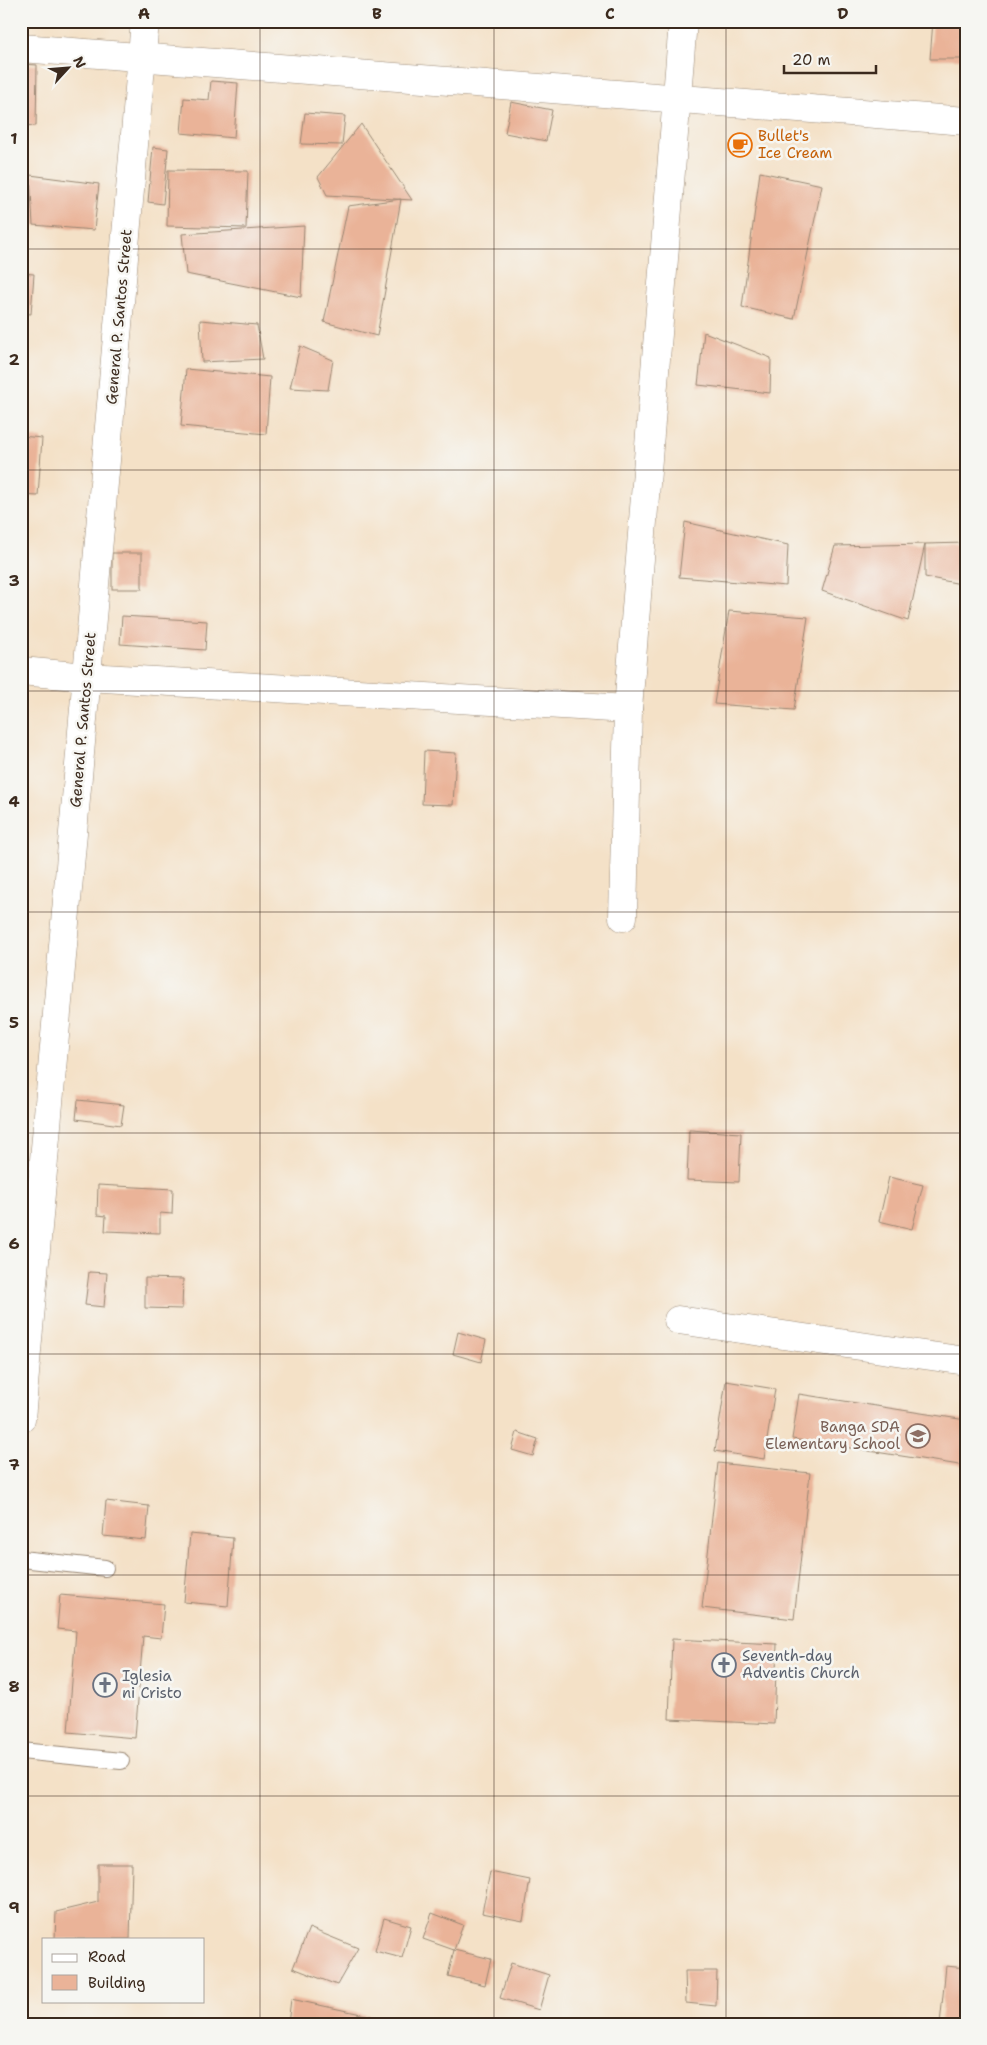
<svg xmlns="http://www.w3.org/2000/svg" width="987" height="2045" font-family="'Shantell Sans',sans-serif">
<style>
.building{fill:#eab398}
.lines{fill:none;stroke-linecap:round;stroke-linejoin:round}
.service-casing{stroke:#988672;stroke-width:18}
.minor-casing{stroke:#988672;stroke-width:29}
.tertiary-casing{stroke:#988672;stroke-width:29}
.service{stroke:#fff;stroke-width:16}
.minor{stroke:#fff;stroke-width:28}
.tertiary{stroke:#fff;stroke-width:28}
.grid{fill:none;stroke:#3b2a1e;stroke-width:1;stroke-opacity:0.55}
.labels{text-anchor:middle;stroke-width:5;stroke-linejoin:round;paint-order:stroke}
.food-label{font-size:15px;fill:#c56008;stroke:#f6f6f2;text-anchor:start}
.street-label{font-size:15px;fill:#3b2a1e;stroke:#f6f6f2}
.education-label{font-size:15px;fill:#785e54;stroke:#f6f6f2;text-anchor:end}
.worship-label{font-size:15px;fill:#5b616d;stroke:#f6f6f2;text-anchor:start}
.neatline{fill:none;stroke:#3b2a1e;stroke-width:2}
.grid-label{font-size:16px;text-anchor:middle;font-weight:bold;fill:#3b2a1e}
</style>
<rect width="100%" height="100%" fill="#f6f6f2"/>
<filter id="ink" filterUnits="userSpaceOnUse"><feTurbulence type="fractalNoise" baseFrequency=".02" numOctaves="2"/><feDisplacementMap in="SourceGraphic" scale="10" xChannelSelector="R" yChannelSelector="G"/><feConvolveMatrix kernelMatrix="1 2 1 2 8 2 1 2 1" color-interpolation-filters="sRGB"/></filter>
<filter id="wash" filterUnits="userSpaceOnUse"><feTurbulence type="fractalNoise" baseFrequency=".0096" numOctaves="4" result="noise"/><feDisplacementMap in="SourceGraphic" scale="20" xChannelSelector="R" yChannelSelector="G"/><feGaussianBlur stdDeviation="1.12" result="paint"/><feColorMatrix in="noise" values="0 0 0 0 0 0 0 0 0 0 0 0 0 0 0 0 0 1.4 0 .05"/><feComposite in="paint" operator="in"/></filter>
<g filter="url(#wash)">
<rect width="100%" height="100%" fill="#f4e1c7"/>
<g id="blocks">
<g class="building">
<polygon points="933,21 966,21 966,59 930,59"/>
<polygon points="21,64 37,65 36,126 21,125"/>
<polygon points="211,81 238,83 234,138 181,133 184,98 209,100"/>
<polygon points="511,102 552,110 546,141 505,133"/>
<polygon points="305,113 345,116 342,145 301,144"/>
<polygon points="361,124 412,200 327,195 318,177"/>
<polygon points="153,147 168,149 163,204 148,202"/>
<polygon points="168,170 248,171 246,228 167,226"/>
<polygon points="760,172 822,185 794,319 742,307"/>
<polygon points="30,175 99,184 94,230 33,225"/>
<polygon points="401,199 377,336 324,322 348,206"/>
<polygon points="304,226 301,297 186,274 182,234"/>
<polygon points="21,273 34,274 31,314 21,313"/>
<polygon points="200,320 257,325 263,359 202,362"/>
<polygon points="704,332 771,358 770,393 698,385"/>
<polygon points="300,346 333,360 328,390 290,388"/>
<polygon points="186,369 270,377 266,434 181,426"/>
<polygon points="21,436 42,438 38,496 21,495"/>
<polygon points="685,522 788,545 786,586 679,577"/>
<polygon points="966,543 966,585 925,577 925,544"/>
<polygon points="925,544 908,621 822,591 835,546"/>
<rect x="112" y="553" width="30" height="36"/>
<polygon points="729,611 808,617 794,710 714,704"/>
<polygon points="122,616 207,621 205,650 120,644"/>
<polygon points="424,751 456,753 453,805 422,804"/>
<polygon points="78,1100 124,1105 121,1125 76,1119"/>
<polygon points="689,1130 741,1133 739,1182 687,1180"/>
<polygon points="889,1177 923,1185 912,1229 879,1221"/>
<polygon points="98,1185 173,1189 172,1214 160,1213 160,1233 105,1231 106,1216 97,1215"/>
<polygon points="89,1272 107,1273 104,1307 85,1305"/>
<polygon points="145,1278 183,1279 182,1309 145,1308"/>
<polygon points="458,1332 486,1340 481,1362 453,1354"/>
<polygon points="726,1381 775,1389 764,1459 715,1451"/>
<polygon points="799,1394 966,1420 966,1466 792,1439"/>
<polygon points="517,1432 538,1439 533,1456 512,1450"/>
<polygon points="718,1463 810,1473 794,1619 702,1608"/>
<polygon points="106,1501 149,1506 146,1540 103,1536"/>
<polygon points="190,1534 233,1538 228,1606 184,1602"/>
<polygon points="60,1595 164,1604 161,1638 143,1636 135,1738 68,1732 76,1631 57,1629"/>
<polygon points="672,1639 777,1644 774,1724 669,1719"/>
<polygon points="98,1864 132,1864 130,1939 55,1939 56,1912 98,1902"/>
<polygon points="490,1872 530,1880 523,1921 482,1913"/>
<polygon points="432,1913 463,1925 454,1950 491,1959 485,1985 448,1976 454,1950 423,1939"/>
<polygon points="384,1918 411,1926 402,1958 375,1951"/>
<polygon points="309,1928 358,1948 337,1985 293,1968"/>
<polygon points="511,1963 549,1975 539,2010 500,1998"/>
<polygon points="946,1966 966,1968 966,2024 940,2024"/>
<polygon points="685,1971 717,1971 716,2006 686,2003"/>
<polygon points="291,1999 380,2018 379,2024 288,2024"/>
</g>
</g>
</g>
<g filter="url(#ink)">
<use href="#blocks" fill-opacity="0" stroke="#988672" stroke-width="1"/>
<g class="lines">
<g class="service-casing">
<g id="service">
<polyline points="21,1559 105,1568"/>
<polyline points="21,1751 121,1761"/>
</g>
</g>
<g class="minor-casing">
<g id="minor">
<polyline points="21,48 966,121"/>
<polyline points="21,671 87,677 628,709"/>
<polyline points="623,917 628,709 683,21"/>
<polyline points="678,1320 966,1361"/>
</g>
</g>
<g class="tertiary-casing">
<polyline id="tertiary" points="21,1419 145,21"/>
</g>
<use href="#service" class="service"/>
<use href="#minor" class="minor"/>
<use href="#tertiary" class="tertiary"/>
</g>
</g>
<path class="grid" d="M260 21V2024M494 21V2024M726 21V2024M21 249H966M21 470H966M21 691H966M21 912H966M21 1133H966M21 1354H966M21 1575H966M21 1796H966"/>
<defs>
<g id="cafe-ring" transform="scale(1.25)"><circle r="9.5" fill="#f6f6f2" stroke="#e8710a" stroke-width="1.5"/><path d="M-5.5-4.5H6V0H3Q3 3.5 0 3.5H-2.5Q-5.5 3.5-5.5 0ZM3-3.2v2h1.7v-2ZM-6 4.5H4V6H-6Z" fill="#e8710a"/></g>
<g id="school-ring" transform="scale(1.25)"><circle r="9.5" fill="#f6f6f2" stroke="#8d6e63" stroke-width="1.5"/><path d="M0-5L7-2L0 1L-7-2ZM-4 1L0 2.5L4 1V4Q0 6-4 4Z" fill="#8d6e63"/></g>
<g id="church-ring" transform="scale(1.25)"><circle r="9.5" fill="#f6f6f2" stroke="#6b7280" stroke-width="1.5"/><path d="M-1.2-6h2.4v3.5h3.3v2.4h-3.3V6h-2.4V-.1h-3.3v-2.4h3.3Z" fill="#6b7280"/></g>
</defs>
<g fill-rule="evenodd">
<use href="#cafe-ring" x="740" y="145"/>
<use href="#school-ring" x="918" y="1436"/>
<use href="#church-ring" x="724" y="1665"/>
<use href="#church-ring" x="105" y="1685"/>
</g>
<g class="labels">
<g class="food-label">
<text x="758" y="141">Bullet's<tspan x="758" dy="17">Ice Cream</tspan></text>
</g>
<g class="street-label">
<text transform="translate(119 317) rotate(-85)" y="5">General P. Santos Street</text>
<text transform="translate(83 720) rotate(-85)" y="5">General P. Santos Street</text>
</g>
<g class="education-label">
<text x="900" y="1432">Banga SDA<tspan x="900" dy="17">Elementary School</tspan></text>
</g>
<g class="worship-label">
<text x="742" y="1661">Seventh-day<tspan x="742" dy="17">Adventis Church</tspan></text>
<text x="122" y="1681">Iglesia<tspan x="122" dy="17">ni Cristo</tspan></text>
</g>
</g>
<rect width="987" height="2045" fill="none" stroke="#f6f6f2" stroke-width="55"/>
<rect x="42" y="1938" width="162" height="65" fill="#f6f6f2" stroke="#aba49d"/>
<rect x="52" y="1954" width="25" height="8" fill="#ffffff" stroke="#aba49d"/>
<text x="88" y="1962" font-size="15" fill="#3b2a1e">Road</text>
<rect x="52" y="1975" width="25" height="15" fill="#eab398" stroke="#aba49d"/>
<text x="88" y="1988" font-size="15" fill="#3b2a1e">Building</text>
<g transform="translate(68 68) rotate(64)" stroke="#f6f6f2" stroke-width="4" paint-order="stroke">
<path d="M0-4L9 19L0 12L-9 19Z" fill="#3b2a1e"/>
<text y="-8" font-size="14" font-weight="bold" text-anchor="middle" fill="#3b2a1e">N</text>
</g>
<path d="M784 65v8h92v-8" fill="none" stroke="#3b2a1e" stroke-width="2.5"/>
<text x="792" y="65" font-size="15" fill="#3b2a1e" stroke="#f6f6f2" stroke-width="4" paint-order="stroke">20 m</text>
<rect x="28" y="28" width="932" height="1990" class="neatline"/>
<g class="grid-label">
<text x="144" y="19">A</text>
<text x="377" y="19">B</text>
<text x="610" y="19">C</text>
<text x="843" y="19">D</text>
<text x="14" y="144">1</text>
<text x="14" y="365">2</text>
<text x="14" y="586">3</text>
<text x="14" y="807">4</text>
<text x="14" y="1028">5</text>
<text x="14" y="1249">6</text>
<text x="14" y="1470">7</text>
<text x="14" y="1692">8</text>
<text x="14" y="1913">9</text>
</g>
</svg>
